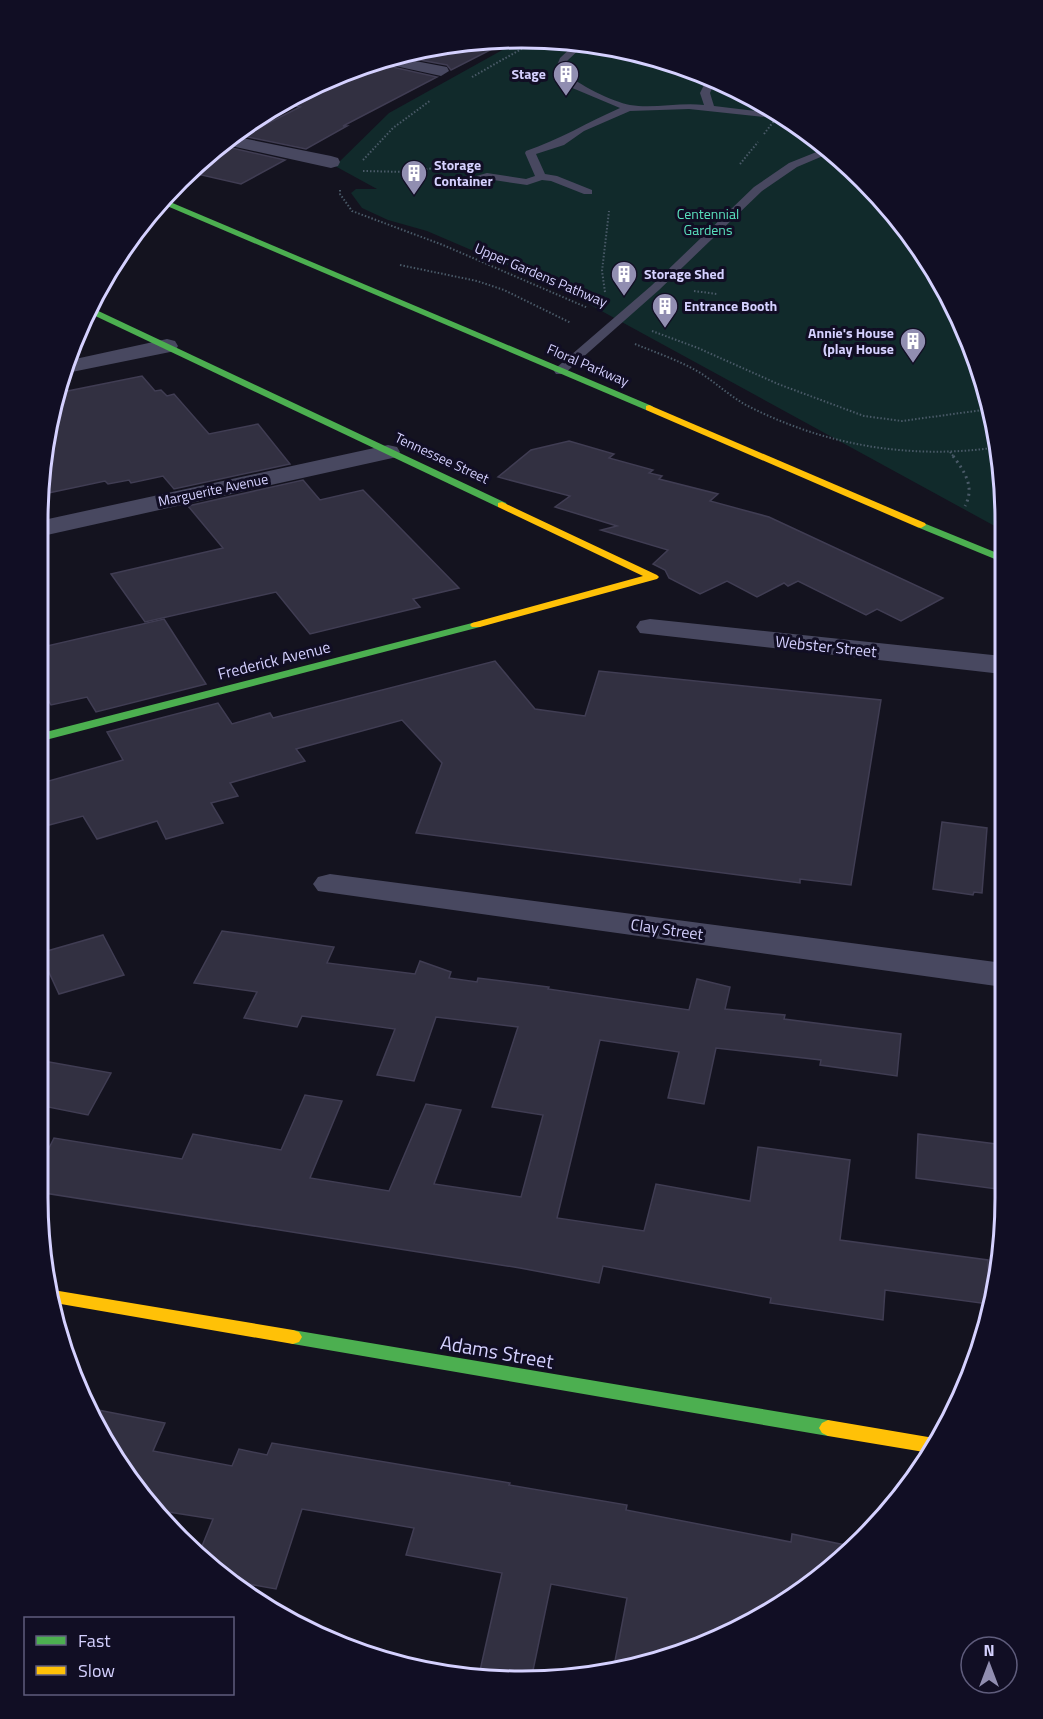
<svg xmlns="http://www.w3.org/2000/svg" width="1043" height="1719" font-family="'Titillium Web',sans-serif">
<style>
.green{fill:#112a2b}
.building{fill:#323041;stroke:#403d53;stroke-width:1.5}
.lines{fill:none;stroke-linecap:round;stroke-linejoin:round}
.path-far1{stroke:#4a5a68;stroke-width:2;stroke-dasharray:1.5 2;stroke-linecap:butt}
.path{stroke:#4a5a68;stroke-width:3;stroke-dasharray:2 4;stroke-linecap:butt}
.lane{fill:#484860;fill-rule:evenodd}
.street{fill:#484860;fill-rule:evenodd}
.fast{fill:#4caf50;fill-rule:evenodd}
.slow{fill:#ffc107;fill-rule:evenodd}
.path-bridge{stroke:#4a5a68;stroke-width:2;stroke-dasharray:1.5 2;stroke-linecap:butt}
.labels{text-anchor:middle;stroke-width:6;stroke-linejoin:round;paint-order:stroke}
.far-poi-label{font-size:14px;font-weight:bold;fill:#d5d1ff;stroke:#110e24;text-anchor:start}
.far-park-label{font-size:14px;fill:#5ae2be;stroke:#110e24}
.far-street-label{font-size:14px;fill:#d5d1ff;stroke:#110e24}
.street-label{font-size:16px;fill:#d5d1ff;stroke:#110e24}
.near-street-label{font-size:20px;fill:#d5d1ff;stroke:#110e24}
.rim{fill:none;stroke:#d5d1ff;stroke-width:3}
</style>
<rect width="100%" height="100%" fill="#14131f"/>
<polygon class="green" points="524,38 616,47 707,74 791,119 885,202 940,279 980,366 1001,459 1002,530 532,273 504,264 427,231 388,220 362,208 351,193 356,189 377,189 335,166 389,113"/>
<g class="building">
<polygon points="507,39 508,41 451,70 447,65 398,56 427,47"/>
<polygon points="375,63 437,77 343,126 347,126 306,149 243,136 300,107 282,103 337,74"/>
<polygon points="223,146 285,160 241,184 188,172"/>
<polygon points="142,376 155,391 161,390 167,396 174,394 209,434 258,424 290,464 174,489 163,476 131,483 129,480 108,484 105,481 39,495 58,393"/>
<polygon points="569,441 614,454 609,458 653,470 649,473 662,476 659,479 718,494 710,501 769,517 943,598 901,621 877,609 866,615 798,581 788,586 784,583 757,597 727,581 700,594 669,578 665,570 653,564 668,550 601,530 617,526 555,507 570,496 498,477 531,450"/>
<polygon points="303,480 320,500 363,490 459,588 413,599 420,607 310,634 276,592 145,622 111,574 223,548 188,506"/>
<polygon points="164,619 206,684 96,712 87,697 51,705 38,682 38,648"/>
<polygon points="495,661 535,709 585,716 599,671 881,700 851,885 800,879 800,883 416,833 442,763 402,720 296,749 305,761 230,783 238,796 211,803 223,823 166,839 157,821 97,839 83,816 38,828 38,784 123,760 107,732 218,703 232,724 270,713 273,718"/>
<polygon points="942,822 987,828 982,893 974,892 973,895 933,889"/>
<polygon points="222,931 334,947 327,963 415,974 420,961 451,972 449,978 477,982 478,978 549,987 548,989 689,1010 697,979 730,987 725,1009 785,1015 784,1019 901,1034 897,1076 820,1065 821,1060 716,1048 704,1104 668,1098 679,1052 600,1040 557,1218 644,1231 656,1184 750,1201 758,1147 850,1160 840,1240 988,1260 988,1304 885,1290 883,1320 770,1303 771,1298 603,1266 599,1283 520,1268 38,1192 38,1170 54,1138 182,1159 193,1134 281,1150 305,1095 342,1101 310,1178 389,1191 426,1104 461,1110 434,1184 521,1197 543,1115 492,1107 518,1027 436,1017 414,1081 377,1075 395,1029 302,1016 297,1027 244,1018 257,992 194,983"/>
<polygon points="103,935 124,975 59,994 40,953"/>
<polygon points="38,1060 111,1073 88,1115 38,1105"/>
<polygon points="918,1134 1004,1145 1004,1190 916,1178"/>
<polygon points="93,1409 165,1423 153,1451 232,1466 239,1449 267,1455 272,1443 510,1483 509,1485 627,1505 626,1510 791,1542 792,1534 850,1546 816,1582 677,1656 614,1666 627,1598 551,1584 531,1680 521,1682 479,1675 502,1573 406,1555 414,1528 302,1509 276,1589 232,1581 200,1551 213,1519 156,1510 137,1492"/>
</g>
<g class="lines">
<g class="path-far1">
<polyline points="472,77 539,39"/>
<polyline points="363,160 393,128 431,100"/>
<polyline points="740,164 758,142"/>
<polyline points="363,171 406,172 442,167"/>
<polyline points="340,190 340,194 352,211 443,245 588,308"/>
<polyline points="400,265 477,281 504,290 571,323"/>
<polyline points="694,291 717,294"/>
<polyline points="605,292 602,271 609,211"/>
<polyline points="652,331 698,348 778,384 864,416 902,421 990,409"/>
<path d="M635 344C657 353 681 361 702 374 717 384 730 396 746 405 825 446 912 460 999 447"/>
<polyline points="950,452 954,457"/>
</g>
<path class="path" d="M953 456C965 472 975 487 965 506"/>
<g class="lane">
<path d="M576 43 585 44 567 61 564 72C577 84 613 102 630 105 654 109 680 102 704 105L700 93 709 75 716 79 710 93 714 106 781 114 791 120 689 109 630 111 584 131 564 145 536 154 545 174 557 176 592 190V194H584L551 181 542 180 527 185 487 179 462 184V180L487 173 526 179 535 176 525 153 526 151C559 140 588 122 620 108L570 87 554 73 560 58Z"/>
<polygon points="824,149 830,153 797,167 762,191 659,290 564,374 556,374 554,371 556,368 651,286 754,187 789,163"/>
</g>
<g class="street">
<polygon points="394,57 447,67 449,71 441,76 377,62"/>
<polygon points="232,136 331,156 338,158 340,162 338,166 331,168 222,144"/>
<polygon points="167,339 175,341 178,346 175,351 62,374 66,361"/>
<polygon points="388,445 397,447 400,452 397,457 38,537 39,521"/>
<polygon points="650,619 1002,656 1002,674 640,633 636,627 640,621"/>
<polygon points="330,874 1003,963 1003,987 318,891 313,884 318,877"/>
</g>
<g class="fast">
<polygon points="163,199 652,406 654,408 646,410 160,203"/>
<polygon points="92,308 506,503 507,505 506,507 498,507 89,313"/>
<polygon points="921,522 1002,555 1002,562 917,527 917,523"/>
<polygon points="476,622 480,623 482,625 480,627 38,742 38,734"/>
<polygon points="293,1330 828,1420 834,1423 837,1428 834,1433 828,1436 293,1344 287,1342 284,1337 287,1332"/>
</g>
<g class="slow">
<polygon points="649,405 925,523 926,525 921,528 917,527 646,410 646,406"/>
<polygon points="502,502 657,575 659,577 657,579 480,627 472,627 470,625 472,623 643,576 498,507 498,503"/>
<polygon points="53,1290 293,1330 299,1332 302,1337 299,1342 293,1344 55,1303"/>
<polygon points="828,1420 934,1438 937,1439 930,1453 828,1436 822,1433 819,1428 822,1423"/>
</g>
<polyline class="path-bridge" points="764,134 780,113"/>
</g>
<defs>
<g id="building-pin" transform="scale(1.35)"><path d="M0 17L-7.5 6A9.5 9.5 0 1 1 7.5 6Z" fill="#918eb1" stroke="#110e24"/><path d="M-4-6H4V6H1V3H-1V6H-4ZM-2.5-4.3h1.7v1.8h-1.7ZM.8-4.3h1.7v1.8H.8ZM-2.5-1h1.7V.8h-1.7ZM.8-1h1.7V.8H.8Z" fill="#fff"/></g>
</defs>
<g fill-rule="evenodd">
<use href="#building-pin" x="566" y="74"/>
<use href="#building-pin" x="414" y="173"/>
<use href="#building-pin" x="624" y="274"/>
<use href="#building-pin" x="665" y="306"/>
<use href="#building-pin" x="913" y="341"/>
</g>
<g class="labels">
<g class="far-poi-label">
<text x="546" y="79" text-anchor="end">Stage</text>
<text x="434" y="170">Storage<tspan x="434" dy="16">Container</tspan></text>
<text x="644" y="279">Storage Shed</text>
<text x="684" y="311">Entrance Booth</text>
<text x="894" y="338" text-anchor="end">Annie's House<tspan x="894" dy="16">(play House</tspan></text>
</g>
<g class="far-park-label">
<text x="708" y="219">Centennial<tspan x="708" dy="16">Gardens</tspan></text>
</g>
<g class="far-street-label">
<text transform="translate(541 275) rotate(23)" y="5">Upper Gardens Pathway</text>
<text transform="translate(588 365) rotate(23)" y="5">Floral Parkway</text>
<text transform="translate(442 458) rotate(25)" y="5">Tennessee Street</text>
<text transform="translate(213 490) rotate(-12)" y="5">Marguerite Avenue</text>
</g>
<g class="street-label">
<text transform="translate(826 646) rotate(6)" y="6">Webster Street</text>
<text transform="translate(274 660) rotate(-14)" y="6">Frederick Avenue</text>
<text transform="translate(667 929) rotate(8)" y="6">Clay Street</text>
</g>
<g class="near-street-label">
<text transform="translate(497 1352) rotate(10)" y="7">Adams Street</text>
</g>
</g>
<path d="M0 0H1043V1719H0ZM521 48H522A473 473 0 0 1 995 521V1198A473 473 0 0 1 522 1671H521A473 473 0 0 1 48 1198V521A473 473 0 0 1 521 48Z" fill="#110e24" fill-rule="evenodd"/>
<path class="rim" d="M521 48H522A473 473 0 0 1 995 521V1198A473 473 0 0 1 522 1671H521A473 473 0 0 1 48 1198V521A473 473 0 0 1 521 48Z"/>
<rect x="24" y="1617" width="210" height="78" fill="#110e24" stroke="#5f5c7c" stroke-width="1.5"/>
<rect x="36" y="1636" width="30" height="9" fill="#4caf50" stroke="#5f5c7c" stroke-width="1.5"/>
<text x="78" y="1647" font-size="18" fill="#d5d1ff">Fast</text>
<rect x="36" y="1666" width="30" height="9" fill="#ffc107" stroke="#5f5c7c" stroke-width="1.5"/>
<text x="78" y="1677" font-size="18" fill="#d5d1ff">Slow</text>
<g transform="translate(989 1665)"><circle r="28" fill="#110e24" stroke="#5f5c7c" stroke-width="1.5"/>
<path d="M0-4.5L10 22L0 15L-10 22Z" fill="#918eb1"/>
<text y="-9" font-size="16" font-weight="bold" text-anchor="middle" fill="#d5d1ff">N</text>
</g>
</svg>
